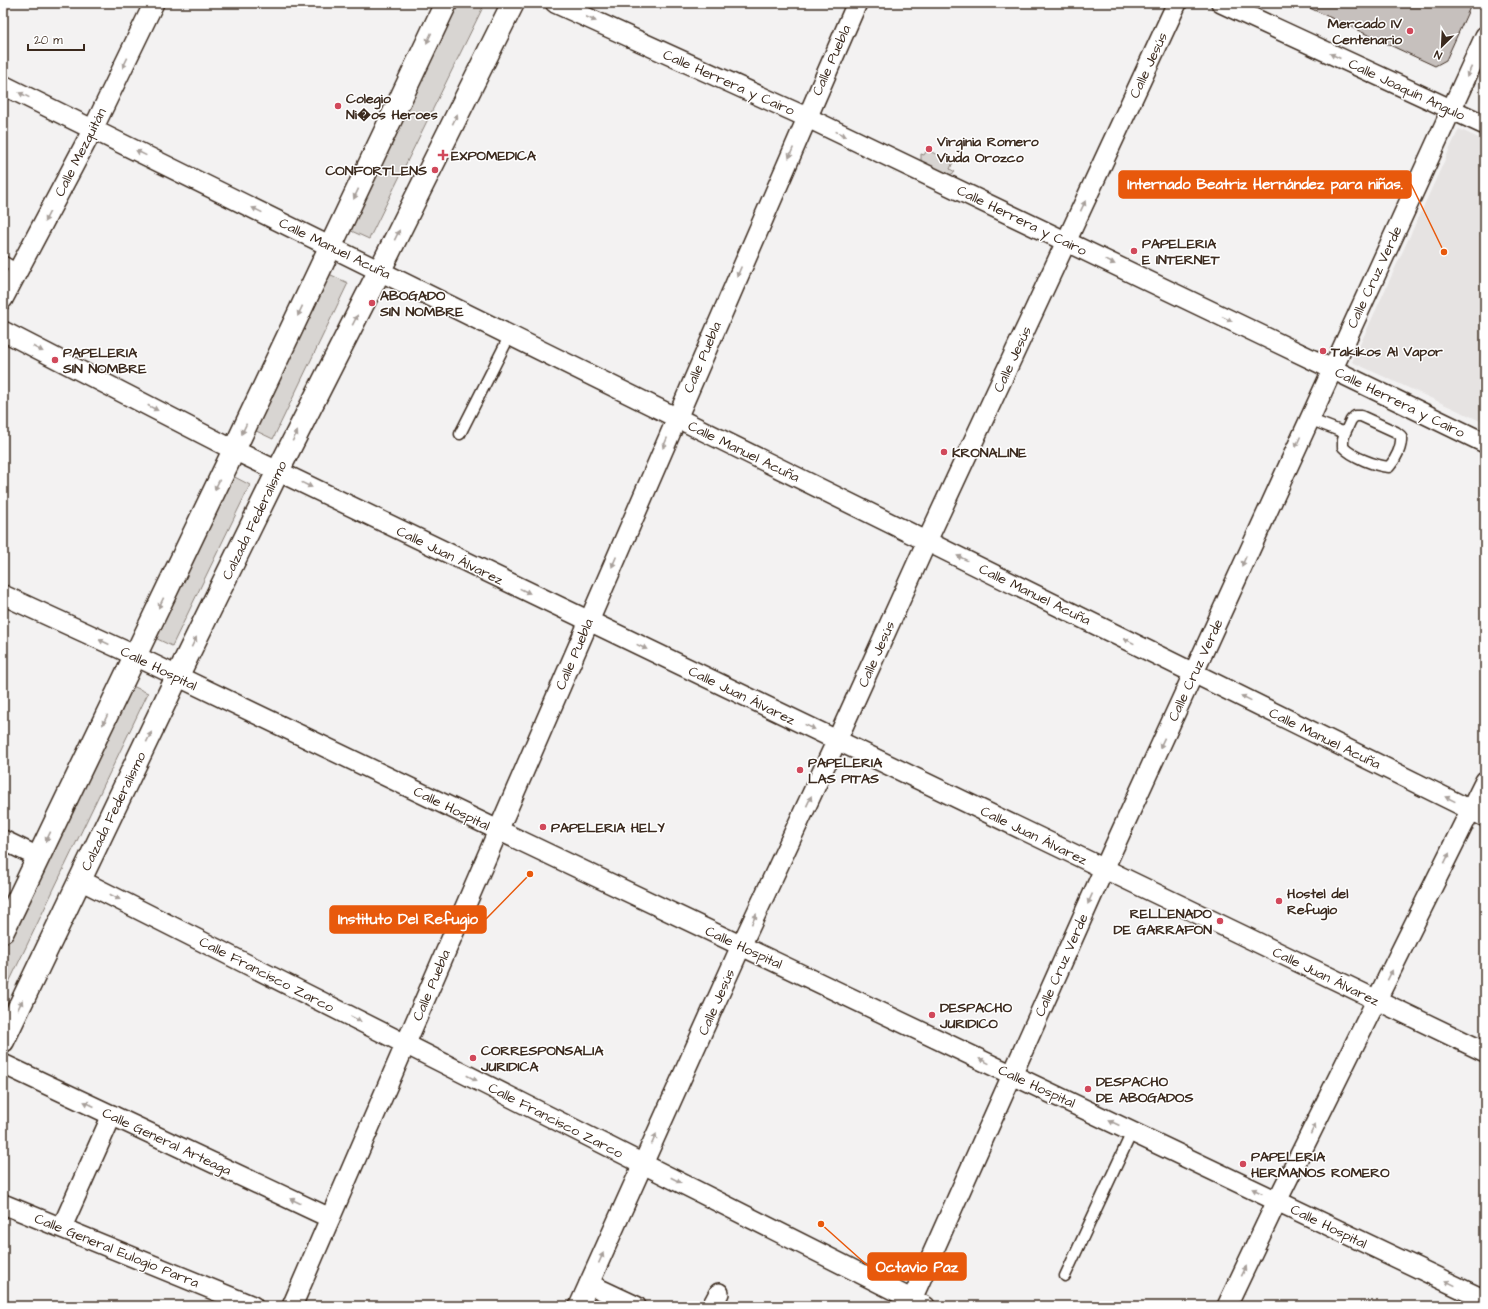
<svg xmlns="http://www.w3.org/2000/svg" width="1488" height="1309" font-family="'Architects Daughter',sans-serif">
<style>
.built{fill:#e6e3e2}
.green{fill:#d8d5d2;stroke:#8a8078}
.building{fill:#c6c0bd;stroke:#3b2a1e}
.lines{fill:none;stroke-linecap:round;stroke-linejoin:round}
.lane-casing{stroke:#3b2a1e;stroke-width:13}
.street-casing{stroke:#3b2a1e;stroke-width:22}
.primary-casing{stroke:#3b2a1e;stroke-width:25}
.lane{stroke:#fff;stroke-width:10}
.street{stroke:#fff;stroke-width:19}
.primary{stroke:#fff;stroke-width:22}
.oneway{fill:#a79f9a}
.poi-dot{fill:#d1495b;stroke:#fff;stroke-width:1.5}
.labels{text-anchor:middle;stroke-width:3;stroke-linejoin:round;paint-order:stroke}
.poi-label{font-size:14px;font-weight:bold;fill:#3b2a1e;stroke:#fff;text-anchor:start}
.street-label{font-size:14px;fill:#3b2a1e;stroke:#fff}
.leader{fill:none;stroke:#e8590c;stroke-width:1.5}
.callout-dot{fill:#e8590c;stroke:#fff;stroke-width:1.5}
.callout{fill:#e8590c;stroke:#e8590c;stroke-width:1.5}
.callout-label{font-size:15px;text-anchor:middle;font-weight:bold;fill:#fff}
</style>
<rect width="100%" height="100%" fill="#f3f2f2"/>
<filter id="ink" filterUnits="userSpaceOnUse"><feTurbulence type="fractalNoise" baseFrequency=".025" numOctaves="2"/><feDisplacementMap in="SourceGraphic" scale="8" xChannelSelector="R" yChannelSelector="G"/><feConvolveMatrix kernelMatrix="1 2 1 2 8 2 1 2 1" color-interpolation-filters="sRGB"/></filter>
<g filter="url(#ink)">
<polygon class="built" points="1459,129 1485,141 1485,423 1352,362"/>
<g class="green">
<polygon points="457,3 485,3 369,239 347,229"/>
<polygon points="927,150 953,162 950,169 955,172 948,176 921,164 921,154 924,155"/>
<polygon points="327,273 348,283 273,439 252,429"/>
<polygon points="229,474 250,485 172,646 151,636"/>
<polygon points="128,684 148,693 3,995 3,943"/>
</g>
<polygon class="building" points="1299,3 1472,3 1446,60 1435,66"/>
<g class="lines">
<g class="lane-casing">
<g id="lane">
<polyline points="3,261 18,270"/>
<path d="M1309 419 1345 433 1343 440V447C1352 457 1376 466 1389 467 1396 459 1402 447 1401 436L1396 432 1361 416H1355L1351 420 1345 433"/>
<polyline points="460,434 510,335"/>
<polyline points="1065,1276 1132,1132"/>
</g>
</g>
<g class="street-casing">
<g id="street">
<polyline points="555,3 806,117 1332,369 1485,443"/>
<polyline points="1221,3 1485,125"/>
<polyline points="3,85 1485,817"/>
<polyline points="3,299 93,129 154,3"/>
<polyline points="3,331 234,450 1485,1052"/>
<polyline points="3,595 123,650 498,830 1485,1300"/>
<polyline points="3,840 38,857"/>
<polyline points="80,880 925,1306"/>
<polyline points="3,1064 330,1218"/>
<polyline points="3,1204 253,1306"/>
<polyline points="62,1227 112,1115"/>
<polyline points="589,1284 636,1306"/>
<polyline points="292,1306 857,3"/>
<polyline points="579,1306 741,946 837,740 927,541 1177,3"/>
<polyline points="712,1306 719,1293"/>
<polyline points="909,1306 1104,869 1485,36"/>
<polyline points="1227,1306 1277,1201 1485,781"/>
</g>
</g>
<g class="primary-casing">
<g id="primary">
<polyline points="3,931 234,450 446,3"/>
<polyline points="3,1041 177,677 278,471 380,270 513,3"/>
</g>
</g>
<use href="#lane" class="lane"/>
<use href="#street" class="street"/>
<use href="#primary" class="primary"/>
</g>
<defs><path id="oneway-solid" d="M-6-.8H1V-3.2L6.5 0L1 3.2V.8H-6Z"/></defs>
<g class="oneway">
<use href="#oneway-solid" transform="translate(591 19) rotate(24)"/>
<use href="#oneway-solid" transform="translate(429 38) rotate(115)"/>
<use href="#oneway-solid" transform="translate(1335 56) rotate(-155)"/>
<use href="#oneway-solid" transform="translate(125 63) rotate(116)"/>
<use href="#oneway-solid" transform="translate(1469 72) rotate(115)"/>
<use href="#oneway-solid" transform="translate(24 95) rotate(-154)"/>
<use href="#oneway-solid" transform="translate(455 119) rotate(-64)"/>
<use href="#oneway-solid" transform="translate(841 134) rotate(26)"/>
<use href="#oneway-solid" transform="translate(141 153) rotate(-154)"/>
<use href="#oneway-solid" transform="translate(791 153) rotate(113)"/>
<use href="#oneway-solid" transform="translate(356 194) rotate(115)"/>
<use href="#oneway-solid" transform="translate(1083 206) rotate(-65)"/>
<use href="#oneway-solid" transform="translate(257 210) rotate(-154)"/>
<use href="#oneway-solid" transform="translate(47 217) rotate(118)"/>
<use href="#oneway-solid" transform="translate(397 235) rotate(-64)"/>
<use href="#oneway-solid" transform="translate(1110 262) rotate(26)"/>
<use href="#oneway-solid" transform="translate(739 272) rotate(113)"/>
<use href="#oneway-solid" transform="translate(300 311) rotate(115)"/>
<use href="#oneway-solid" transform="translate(1227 319) rotate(26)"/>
<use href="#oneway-solid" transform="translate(355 320) rotate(-63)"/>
<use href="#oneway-solid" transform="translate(38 349) rotate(27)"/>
<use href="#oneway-solid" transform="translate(153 408) rotate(27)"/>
<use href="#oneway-solid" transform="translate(244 429) rotate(115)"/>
<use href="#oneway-solid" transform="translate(295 436) rotate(-63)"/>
<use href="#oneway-solid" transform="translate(1298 442) rotate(114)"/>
<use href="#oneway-solid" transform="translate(665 443) rotate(113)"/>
<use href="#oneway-solid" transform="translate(217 485) rotate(116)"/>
<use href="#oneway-solid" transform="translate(307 485) rotate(26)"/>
<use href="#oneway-solid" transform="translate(962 558) rotate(-154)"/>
<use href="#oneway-solid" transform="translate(1244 561) rotate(114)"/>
<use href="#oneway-solid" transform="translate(614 562) rotate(113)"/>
<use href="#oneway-solid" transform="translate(525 591) rotate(26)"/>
<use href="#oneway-solid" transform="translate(161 603) rotate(116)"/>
<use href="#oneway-solid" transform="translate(1129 641) rotate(-154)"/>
<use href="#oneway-solid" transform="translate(104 642) rotate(-155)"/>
<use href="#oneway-solid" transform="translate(194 642) rotate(-64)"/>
<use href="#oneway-solid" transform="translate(642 647) rotate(26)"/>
<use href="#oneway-solid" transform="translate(1246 698) rotate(-154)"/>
<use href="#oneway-solid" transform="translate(105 720) rotate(116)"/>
<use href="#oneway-solid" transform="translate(810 727) rotate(26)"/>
<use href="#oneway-solid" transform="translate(149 737) rotate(-64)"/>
<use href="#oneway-solid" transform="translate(1162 743) rotate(115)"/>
<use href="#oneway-solid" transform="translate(1450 799) rotate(-154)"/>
<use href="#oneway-solid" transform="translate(809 801) rotate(-65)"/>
<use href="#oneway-solid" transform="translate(48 837) rotate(116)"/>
<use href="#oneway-solid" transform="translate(1447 858) rotate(-64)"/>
<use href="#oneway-solid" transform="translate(115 897) rotate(27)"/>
<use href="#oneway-solid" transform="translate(1090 899) rotate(114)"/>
<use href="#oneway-solid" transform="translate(754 919) rotate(-65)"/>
<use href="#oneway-solid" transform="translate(1390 975) rotate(-64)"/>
<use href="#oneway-solid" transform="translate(20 1005) rotate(-64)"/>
<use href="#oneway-solid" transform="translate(356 1019) rotate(27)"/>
<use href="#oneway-solid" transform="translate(984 1061) rotate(-154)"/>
<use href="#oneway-solid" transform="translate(472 1078) rotate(27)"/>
<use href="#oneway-solid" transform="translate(89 1104) rotate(-155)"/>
<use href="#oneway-solid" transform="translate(1114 1123) rotate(-155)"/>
<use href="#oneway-solid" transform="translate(1313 1129) rotate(-64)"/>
<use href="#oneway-solid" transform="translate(654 1139) rotate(-66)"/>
<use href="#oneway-solid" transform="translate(676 1180) rotate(27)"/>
<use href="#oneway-solid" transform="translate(1257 1191) rotate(-154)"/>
<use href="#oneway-solid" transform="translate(295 1201) rotate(-155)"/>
<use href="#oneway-solid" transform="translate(601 1258) rotate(-66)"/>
<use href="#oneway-solid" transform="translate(1244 1271) rotate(-64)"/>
<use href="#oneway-solid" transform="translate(1450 1283) rotate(-154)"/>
</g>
</g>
<g class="poi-dot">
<circle cx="1410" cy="31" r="4"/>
<circle cx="338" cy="106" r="4"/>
<circle cx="929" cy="149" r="4"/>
<path d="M441 149h4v4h4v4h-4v4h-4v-4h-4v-4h4z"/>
<circle cx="435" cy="170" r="4"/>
<circle cx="1134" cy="251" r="4"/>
<circle cx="372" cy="303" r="4"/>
<circle cx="1323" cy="351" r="4"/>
<circle cx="55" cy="360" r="4"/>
<circle cx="944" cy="452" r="4"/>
<circle cx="800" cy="770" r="4"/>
<circle cx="543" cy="827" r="4"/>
<circle cx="1279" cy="901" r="4"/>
<circle cx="1220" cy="921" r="4"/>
<circle cx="932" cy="1015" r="4"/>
<circle cx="473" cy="1058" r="4"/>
<circle cx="1088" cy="1089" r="4"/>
<circle cx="1243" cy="1164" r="4"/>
</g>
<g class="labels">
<g class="poi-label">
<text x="1402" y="28" text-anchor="end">Mercado IV<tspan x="1402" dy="16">Centenario</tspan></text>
<text x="346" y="103">Colegio<tspan x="346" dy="16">Ni�os Heroes</tspan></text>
<text x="937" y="146">Virginia Romero<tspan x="937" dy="16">Viuda Orozco</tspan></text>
<text x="451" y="160">EXPOMEDICA</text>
<text x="427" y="175" text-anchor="end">CONFORTLENS</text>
<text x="1142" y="248">PAPELERIA<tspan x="1142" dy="16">E INTERNET</tspan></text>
<text x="380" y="300">ABOGADO<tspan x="380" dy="16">SIN NOMBRE</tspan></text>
<text x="1331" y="356">Takikos Al Vapor</text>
<text x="63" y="357">PAPELERIA<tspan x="63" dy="16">SIN NOMBRE</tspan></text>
<text x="952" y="457">KRONALINE</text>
<text x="808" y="767">PAPELERIA<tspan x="808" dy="16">LAS PITAS</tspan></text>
<text x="551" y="832">PAPELERIA HELY</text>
<text x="1287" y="898">Hostel del<tspan x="1287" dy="16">Refugio</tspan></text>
<text x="1212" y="918" text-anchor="end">RELLENADO<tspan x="1212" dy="16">DE GARRAFON</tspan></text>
<text x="940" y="1012">DESPACHO<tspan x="940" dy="16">JURIDICO</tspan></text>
<text x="481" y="1055">CORRESPONSALIA<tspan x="481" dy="16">JURIDICA</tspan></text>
<text x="1096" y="1086">DESPACHO<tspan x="1096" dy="16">DE ABOGADOS</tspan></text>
<text x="1251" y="1161">PAPELERIA<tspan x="1251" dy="16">HERMANOS ROMERO</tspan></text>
</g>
<g class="street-label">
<text transform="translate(831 60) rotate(-66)" y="5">Calle Puebla</text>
<text transform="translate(1148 65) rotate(-65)" y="5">Calle Jesús</text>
<text transform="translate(729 82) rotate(24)" y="5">Calle Herrera y Cairo</text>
<text transform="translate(1407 89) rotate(25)" y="5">Calle Joaquín Angulo</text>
<text transform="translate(80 152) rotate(-63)" y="5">Calle Mezquitán</text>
<text transform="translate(1022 220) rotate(26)" y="5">Calle Herrera y Cairo</text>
<text transform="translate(335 248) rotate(26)" y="5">Calle Manuel Acuña</text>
<text transform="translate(1374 277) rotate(-65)" y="5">Calle Cruz Verde</text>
<text transform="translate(702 357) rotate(-67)" y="5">Calle Puebla</text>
<text transform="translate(1012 359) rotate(-65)" y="5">Calle Jesús</text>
<text transform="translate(1400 402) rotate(26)" y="5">Calle Herrera y Cairo</text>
<text transform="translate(744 451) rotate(26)" y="5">Calle Manuel Acuña</text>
<text transform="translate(254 520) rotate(-64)" y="5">Calzada Federalismo</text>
<text transform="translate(450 555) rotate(26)" y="5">Calle Juan Álvarez</text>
<text transform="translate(1035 594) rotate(26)" y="5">Calle Manuel Acuña</text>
<text transform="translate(574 654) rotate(-67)" y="5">Calle Puebla</text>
<text transform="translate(876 654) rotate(-66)" y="5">Calle Jesús</text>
<text transform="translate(159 668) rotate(26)" y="5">Calle Hospital</text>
<text transform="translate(1195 670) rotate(-65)" y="5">Calle Cruz Verde</text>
<text transform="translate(742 695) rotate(26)" y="5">Calle Juan Álvarez</text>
<text transform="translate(1325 738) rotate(26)" y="5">Calle Manuel Acuña</text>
<text transform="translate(452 808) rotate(26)" y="5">Calle Hospital</text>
<text transform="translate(113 811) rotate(-64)" y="5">Calzada Federalismo</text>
<text transform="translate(1034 835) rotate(26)" y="5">Calle Juan Álvarez</text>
<text transform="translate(744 947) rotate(25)" y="5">Calle Hospital</text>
<text transform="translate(1061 965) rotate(-66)" y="5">Calle Cruz Verde</text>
<text transform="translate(267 974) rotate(27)" y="5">Calle Francisco Zarco</text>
<text transform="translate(1326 976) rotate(26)" y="5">Calle Juan Álvarez</text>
<text transform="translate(431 985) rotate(-67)" y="5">Calle Puebla</text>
<text transform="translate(716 1002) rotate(-66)" y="5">Calle Jesús</text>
<text transform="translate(1037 1086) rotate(25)" y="5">Calle Hospital</text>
<text transform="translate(556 1120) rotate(27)" y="5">Calle Francisco Zarco</text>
<text transform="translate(167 1141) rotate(25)" y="5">Calle General Arteaga</text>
<text transform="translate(1329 1226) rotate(26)" y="5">Calle Hospital</text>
<text transform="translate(117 1250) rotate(22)" y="5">Calle General Eulogio Parra</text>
</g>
</g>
<path class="leader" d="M1444 252L1411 184M530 874L486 919M821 1224L868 1266"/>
<g class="callout-dot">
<circle cx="1444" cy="252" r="4"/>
<circle cx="530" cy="874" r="4"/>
<circle cx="821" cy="1224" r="4"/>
</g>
<g class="callout">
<rect x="1119" y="171" width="292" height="27" rx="4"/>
<rect x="330" y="906" width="156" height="27" rx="4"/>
<rect x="868" y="1253" width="98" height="27" rx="4"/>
</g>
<g class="callout-label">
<text x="1265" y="189">Internado Beatriz Hernández para niñas.</text>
<text x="408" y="924">Instituto Del Refugio</text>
<text x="917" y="1272">Octavio Paz</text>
</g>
<rect width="1488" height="1309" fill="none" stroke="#fff" stroke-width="16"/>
<rect x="8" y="8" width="1472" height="1293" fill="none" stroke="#3b2a1e" stroke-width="1.5" filter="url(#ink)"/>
<g transform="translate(1442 46) rotate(204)" stroke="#ffffff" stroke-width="3" paint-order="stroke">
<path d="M0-3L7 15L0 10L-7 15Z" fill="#3b2a1e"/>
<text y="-6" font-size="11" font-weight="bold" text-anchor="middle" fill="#3b2a1e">N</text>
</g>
<path d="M28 44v6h56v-6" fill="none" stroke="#3b2a1e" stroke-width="2"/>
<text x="34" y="44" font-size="12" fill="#3b2a1e" stroke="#ffffff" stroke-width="3" paint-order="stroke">20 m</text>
</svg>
